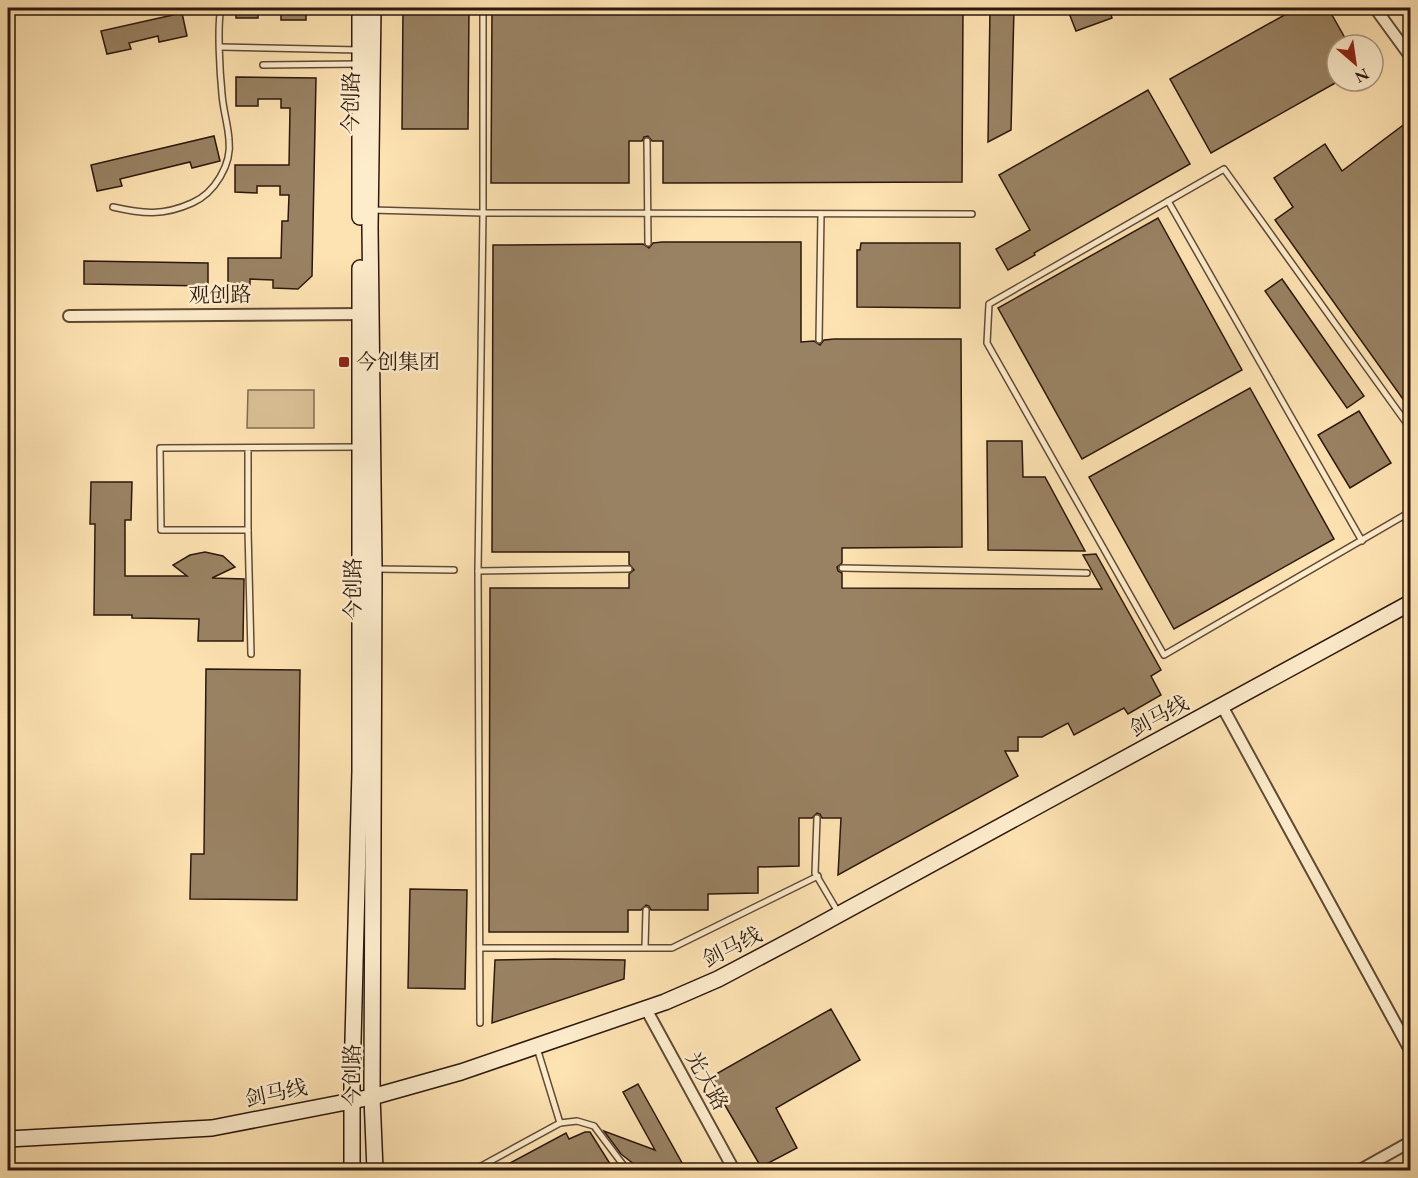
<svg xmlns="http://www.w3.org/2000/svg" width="1418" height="1178" font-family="'EB Garamond','Noto Serif SC',serif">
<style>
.green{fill:#dac096;stroke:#836c52;stroke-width:1.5}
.building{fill:#998263;stroke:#2c180d;stroke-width:1.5}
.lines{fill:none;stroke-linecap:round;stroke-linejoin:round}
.service-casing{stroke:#604b36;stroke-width:8}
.minor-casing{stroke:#604b36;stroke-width:14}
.secondary-casing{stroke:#2c180d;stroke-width:18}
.service{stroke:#feedcd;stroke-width:5}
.minor{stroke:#feedcd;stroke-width:10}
.secondary{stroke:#feedcd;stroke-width:15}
.poi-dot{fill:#8f2418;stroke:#feedcd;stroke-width:2}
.labels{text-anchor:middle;stroke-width:5;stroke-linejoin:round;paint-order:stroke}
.street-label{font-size:21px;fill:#2c180d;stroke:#feedcd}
.poi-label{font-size:21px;fill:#2c180d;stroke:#feedcd;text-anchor:start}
</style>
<rect width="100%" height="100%" fill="#fee3b2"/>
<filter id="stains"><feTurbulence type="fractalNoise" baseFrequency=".00333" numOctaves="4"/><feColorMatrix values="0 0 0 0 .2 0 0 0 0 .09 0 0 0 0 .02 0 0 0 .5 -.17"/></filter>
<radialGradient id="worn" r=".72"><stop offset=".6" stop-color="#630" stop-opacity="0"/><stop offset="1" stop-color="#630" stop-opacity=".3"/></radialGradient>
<polygon class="green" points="248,390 314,390 314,428 247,428"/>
<g class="building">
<rect x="236" y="8" width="22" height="10"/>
<rect x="281" y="8" width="25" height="12"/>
<polygon points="403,8 469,8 468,129 402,129"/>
<polygon points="492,8 963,8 962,182 663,183 663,141 652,141 648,136 644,137 642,141 629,141 629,183 491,183"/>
<polygon points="990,8 1014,8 1011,130 988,142"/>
<polygon points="1067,8 1109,8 1112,18 1076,31"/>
<polygon points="1297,8 1328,8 1349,45 1337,45 1337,82 1211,153 1170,79"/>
<polygon points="182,13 187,36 159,42 158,36 129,43 131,49 107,54 101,31"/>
<polygon points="236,77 316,78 312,276 298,289 273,288 273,280 250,279 250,286 228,286 228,258 281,258 282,221 288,221 289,195 280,195 280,186 257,186 257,193 235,192 235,165 289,165 290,108 281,108 281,99 258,99 258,106 236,106"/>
<polygon points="1148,90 1190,164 1034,253 1035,255 1008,270 996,249 1030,230 999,175"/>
<polygon points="1410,120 1410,409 1275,220 1293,207 1274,178 1325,144 1342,171"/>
<polygon points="214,136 220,161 192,168 190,162 120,179 122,186 97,191 91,165"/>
<polygon points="1158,218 1242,370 1082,459 998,308"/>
<polygon points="662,242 801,242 801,342 814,341 820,345 824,340 834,339 961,339 962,547 842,548 842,563 837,567 838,571 842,573 842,588 1102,589 1083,555 1096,554 1161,670 1151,676 1161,695 1128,714 1124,708 1074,735 1068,723 1042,737 1018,737 1018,751 1005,751 1018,776 838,875 841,818 822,818 820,814 817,813 812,818 799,818 799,866 758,867 758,893 708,894 708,910 651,910 649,906 646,905 641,910 628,910 628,932 489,932 490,588 629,588 629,574 634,570 629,564 629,552 492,552 493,245 643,244 649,248 653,243"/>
<polygon points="861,243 960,243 960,308 857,307 857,250 860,250"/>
<polygon points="84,261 208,263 208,286 84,284"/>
<polygon points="1282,279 1364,396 1347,408 1265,291"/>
<polygon points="1250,388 1334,539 1174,629 1089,477"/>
<polygon points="1359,411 1391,463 1350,488 1318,435"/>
<polygon points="987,441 1022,441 1023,477 1045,477 1085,551 988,550"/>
<polygon points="91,482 132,482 131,520 125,520 125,576 187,576 173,565 190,555 205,552 223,556 235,567 212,578 244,579 243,641 198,641 199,619 132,618 132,615 94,615 95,524 90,524"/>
<polygon points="206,669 300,670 297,900 190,899 191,854 204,854"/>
<polygon points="410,889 467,890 465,989 408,988"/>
<polygon points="554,959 625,960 624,979 492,1023 495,960"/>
<polygon points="831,1009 860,1060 776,1108 797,1148 761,1167 709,1078"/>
<polygon points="638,1084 686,1170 637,1170 635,1165 621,1154 604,1131 655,1150 623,1092"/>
<polygon points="585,1132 590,1132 614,1170 497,1170 566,1133 569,1139"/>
</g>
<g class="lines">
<g class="service-casing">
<g id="service">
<polyline points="221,47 359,50"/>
<polyline points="263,65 359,64"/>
<polyline points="647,141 648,243"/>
<polyline points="1168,201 1362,541"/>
<path d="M113 207C143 214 163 216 192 203 215 193 232 164 229 140 228 124 223 110 222 94 220 74 217 26 221 8"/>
<polyline points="371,210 483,213 972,214"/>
<polyline points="819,340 821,214"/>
<polyline points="1410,428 1224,169 989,304 987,343 1164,655 1410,512"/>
<polyline points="248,449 248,530 161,530 160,448 358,447"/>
<polyline points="1404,516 1410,528"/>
<polyline points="248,530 251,654"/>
<polyline points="842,568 1087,573"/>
<polyline points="375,569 454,570"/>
<polyline points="478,571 629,569"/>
<polyline points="817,818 815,873 838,912"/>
<polyline points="645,947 646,910"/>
<polyline points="480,948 672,948 818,876"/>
<polyline points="480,1023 478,571 483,213 483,8"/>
<polyline points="537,1048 560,1123"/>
<polyline points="474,1170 560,1123 577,1121 594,1126 627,1170"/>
</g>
</g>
<g class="minor-casing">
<g id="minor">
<polyline points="1375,8 1410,56"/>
<polyline points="69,316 366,314"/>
<polyline points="1222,706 1410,1050"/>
<polyline points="646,1009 734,1170"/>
<polyline points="1360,1170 1410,1142"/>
</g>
</g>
<g class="secondary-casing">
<g id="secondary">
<polyline points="373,8 370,227 374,569 372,1097 375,1170"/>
<polyline points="360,217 360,8"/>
<polyline points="8,1139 212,1128 372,1097 461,1072 665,1002 718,979 803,934 1410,603"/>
<polyline points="352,1170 352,1079 360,771 360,268"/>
</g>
</g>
<use href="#service" class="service"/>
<use href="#minor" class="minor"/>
<use href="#secondary" class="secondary"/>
</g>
<rect class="poi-dot" x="338" y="356" width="12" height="12" rx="3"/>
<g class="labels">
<g class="street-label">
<text transform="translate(351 103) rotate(-89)" y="7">今创路</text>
<text transform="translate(220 295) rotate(-1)" y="7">观创路</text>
<text transform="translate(353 589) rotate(-90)" y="7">今创路</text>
<text transform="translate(1159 716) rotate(-28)" y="7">剑马线</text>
<text transform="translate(732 947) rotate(-27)" y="7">剑马线</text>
<text transform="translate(352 1075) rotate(-90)" y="7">今创路</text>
<text transform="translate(707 1081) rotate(61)" y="7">光大路</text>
<text transform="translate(276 1093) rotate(-12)" y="7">剑马线</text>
</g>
<g class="poi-label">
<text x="356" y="369">今创集团</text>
</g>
</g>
<rect width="1418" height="1178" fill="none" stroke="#fee3b2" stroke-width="30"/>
<rect x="9" y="9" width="1400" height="1160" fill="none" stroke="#2c180d" stroke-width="3"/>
<rect x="15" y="15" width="1388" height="1148" fill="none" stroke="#2c180d" stroke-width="1.5"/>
<g transform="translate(1355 63) rotate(151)"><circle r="28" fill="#feedcd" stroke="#aa9880" stroke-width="1.5"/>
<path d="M0-4.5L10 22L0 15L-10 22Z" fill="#8f2418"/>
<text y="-9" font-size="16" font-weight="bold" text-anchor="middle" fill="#2c180d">N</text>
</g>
<rect width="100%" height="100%" filter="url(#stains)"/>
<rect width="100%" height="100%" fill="url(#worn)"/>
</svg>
